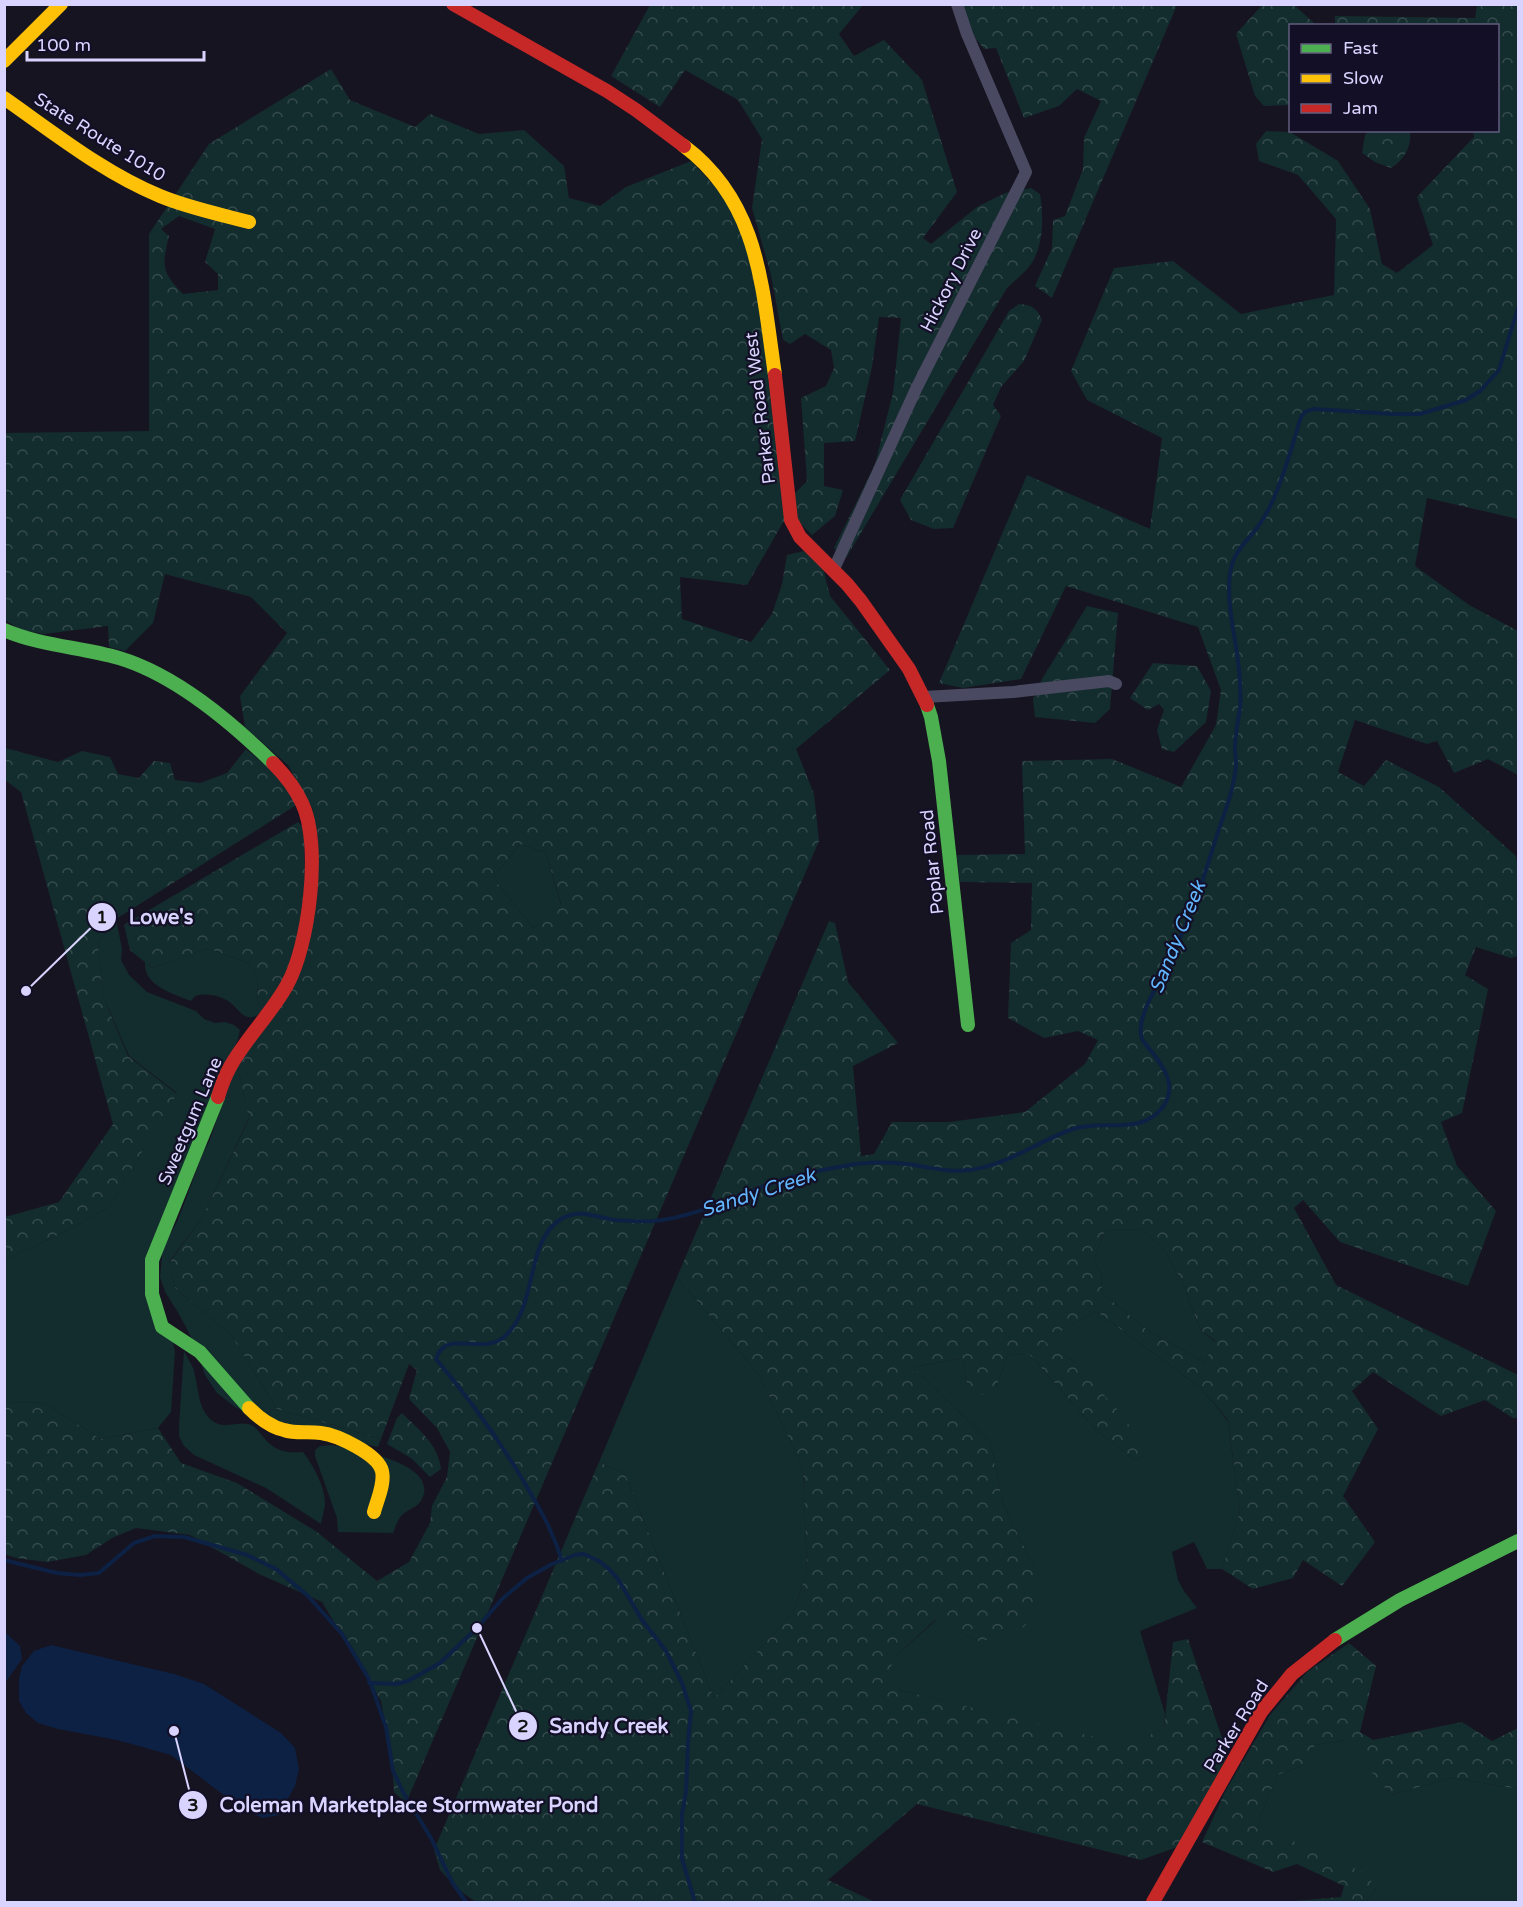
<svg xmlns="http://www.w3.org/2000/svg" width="1523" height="1907" font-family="'Varela Round',sans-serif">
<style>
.green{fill:#132c2d}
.forest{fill:url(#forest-crowns);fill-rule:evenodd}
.water{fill:#0d2144}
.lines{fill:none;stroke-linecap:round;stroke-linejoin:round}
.stream{stroke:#0d2144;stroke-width:4}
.street{stroke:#4a4962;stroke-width:12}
.fast{stroke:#4caf50;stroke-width:14}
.slow{stroke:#ffc107;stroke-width:14}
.jam{stroke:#c62828;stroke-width:14}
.labels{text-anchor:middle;stroke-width:4.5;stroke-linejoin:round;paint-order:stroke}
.street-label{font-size:18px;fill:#d9d4ff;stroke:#130f26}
.water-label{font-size:20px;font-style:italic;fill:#62b6ff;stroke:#130f26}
.leader{fill:none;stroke:#d9d4ff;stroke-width:2}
.callout-dot{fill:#d9d4ff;stroke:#130f26;stroke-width:2}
.mark-label{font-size:18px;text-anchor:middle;font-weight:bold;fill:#111}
.callout-label{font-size:20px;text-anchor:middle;font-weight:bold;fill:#d9d4ff;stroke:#130f26;stroke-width:4.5;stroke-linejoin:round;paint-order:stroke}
</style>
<defs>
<pattern id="forest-crowns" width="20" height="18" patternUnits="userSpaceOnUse" patternTransform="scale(1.5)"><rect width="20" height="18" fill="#132c2d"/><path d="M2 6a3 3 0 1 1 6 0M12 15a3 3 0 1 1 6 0" fill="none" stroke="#354a4c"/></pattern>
</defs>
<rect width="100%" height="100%" fill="#161421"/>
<g class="green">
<polygon points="520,844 546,853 561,905 533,928 493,878"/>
<polygon points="116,919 122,949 121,960 129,975 147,992 196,1011 204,1019 215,1023 225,1022 234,1025 240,1030 238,1039 203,1119 149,1296 169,1323 175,1352 171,1412 158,1428 101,1439 44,1403 5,1402 4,1262 6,1259 58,1235 108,1208 177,1093 129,1056 103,996 98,943"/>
<path d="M207 948 249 963 258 978 257 1003 267 1006C264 1009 260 1014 256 1016 243 1022 237 1006 228 1001 218 995 207 993 195 996L191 1001C174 994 143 986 145 962L152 968Z"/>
<polygon points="237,1063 249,1118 202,1218 169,1262 175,1288 231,1335 277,1409 381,1439 378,1447 328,1437 265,1420 235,1407 217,1393 205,1375 191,1337 179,1314 165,1292 160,1277 163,1247 178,1220 203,1153 209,1142"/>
<polygon points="1142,1229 1164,1250 1182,1281 1200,1329 1215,1342 1205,1362 1150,1332 1102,1293 1101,1274 1094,1259 1105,1230"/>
<polygon points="677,1277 759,1375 803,1468 807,1571 793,1613 714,1698 625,1474 599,1462"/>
<polygon points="1096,1311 1201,1388 1228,1421 1240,1512 1222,1569 1207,1569 1194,1542 1172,1552 1178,1580 1184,1591 1197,1608 1140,1631 1165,1714 1164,1728 1129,1746 899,1690 886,1674 897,1655 936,1620 978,1641 1036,1571 1003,1504 990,1442 913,1367 963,1358 967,1385 996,1387 1008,1355 1029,1354 1097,1431 1135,1460 1143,1457 1072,1360 1043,1341"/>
<path d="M184 1351C187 1357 191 1363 193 1368 199 1385 197 1414 216 1423 228 1429 242 1419 253 1426 258 1429 261 1435 265 1439 276 1452 288 1453 303 1452 313 1465 326 1488 325 1505 324 1511 322 1518 321 1524L266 1488 194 1455 184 1446 179 1436V1425Z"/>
<path d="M332 1445C352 1449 440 1462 422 1499 418 1508 407 1509 401 1516 397 1521 395 1528 393 1533L338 1532 337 1518 315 1456V1450L320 1446Z"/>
<polygon points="1346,1740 1391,1795 1451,1778 1518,1789 1518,1902 1365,1902 1376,1889 1257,1825 1277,1775 1302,1766 1314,1745"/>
</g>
<g class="forest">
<polygon points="1263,4 1294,5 1314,23 1315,25 1290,26 1290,105 1264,106 1255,96 1236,34"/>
<path d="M650 5H863L839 34 854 56 884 40 922 80 957 192 923 238 931 244 977 207 1005 193 1031 188 1040 194C1044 217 1044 249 1028 268 1022 275 1014 281 1007 288L846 558 834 548 875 464 893 393 901 318 879 317 872 367 855 441 824 443V486L843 490 835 516 812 535 796 519 794 494 807 481 801 398 826 386 834 368 831 350 805 334 790 344 783 340 771 275 752 208 762 139 738 100 685 70 660 107 611 76Z"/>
<polygon points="962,5 1177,5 1052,298 1035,286 1052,248 1053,220 1065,216 1083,169 1084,138 1101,101 1077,89 1059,106 1024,118 996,48 984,49 973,35"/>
<path d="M1477 5H1518V519L1427 498 1415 566 1469 605 1518 631V775L1488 759 1454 773 1437 741 1427 744 1355 720 1338 772 1364 786 1386 760 1439 787 1516 856 1518 871V956L1511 958 1476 947 1465 975 1488 989 1462 1113 1441 1122 1457 1166 1496 1211 1468 1286 1340 1242 1303 1200 1294 1208 1336 1285 1518 1375V1418H1513L1485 1400 1441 1416 1373 1372 1352 1391 1378 1429 1343 1496 1375 1542 1342 1586 1303 1560 1293 1578 1253 1589 1222 1569 1240 1512 1228 1420 1201 1388 1096 1311 1044 1341 1072 1360 1126 1419 1143 1457 1135 1460 1097 1431 1029 1354 1008 1355 996 1387 982 1395 967 1385 963 1358 913 1367 990 1442 1003 1504 1036 1571 1037 1614 1013 1637 978 1641 935 1620 897 1655 887 1674 899 1690 1129 1745 1164 1728 1173 1642 1188 1639 1228 1755 1180 1846 1141 1860 917 1804 828 1880 875 1902H476L460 1891 440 1870 434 1850 599 1462 625 1474 714 1698 793 1613 807 1571 803 1468 759 1375 677 1277 829 921 835 923 848 982 898 1043 853 1066 861 1156 874 1154 892 1122H949L1025 1112 1085 1064 1098 1040 1078 1031 1044 1038 1008 1018 1011 943 1031 930 1032 883 960 882 957 855 1025 854 1022 761 1112 759 1181 787 1216 725 1221 690 1198 627 1066 586 1021 679 963 688 939 683 1027 475 1150 529 1162 438 1087 400 1071 371 1114 268 1173 261 1241 314 1334 295 1336 219 1298 175 1259 161 1256 144 1266 131 1290 132 1338 161 1370 209 1382 264 1397 273 1433 245 1417 197 1474 137 1473 131 1498 130V26L1335 25V16L1475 18ZM1142 1229 1164 1250 1182 1281 1200 1329 1215 1341 1205 1362 1150 1332 1102 1293 1101 1274 1094 1259 1105 1230Z"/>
<path d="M331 69 350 100 415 127 430 114 479 134 524 130 564 166 569 198 600 206 626 187 691 161 725 197 741 229 756 283 777 417 785 519 747 585 680 577 682 619 751 642 772 614 782 584 787 555 804 551 823 568 830 596 890 670 796 749 814 794 819 841 406 1803 394 1792 392 1761 381 1701 322 1602 259 1574 190 1535 136 1528 112 1538 86 1555 47 1562 16 1558 5 1554V1402L44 1403 101 1439 158 1428 181 1463 237 1483 317 1532 377 1581 409 1562 430 1523 432 1506 447 1477 450 1452 437 1428 409 1399 417 1370 409 1364 381 1439 277 1409 231 1335 175 1288 169 1263 202 1218 249 1119 237 1063 292 985 313 810 288 765 245 727 240 696 287 633 251 597 165 574 153 623 125 651 109 647 108 626 44 634 21 630 5 620V433L149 431V234L209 144ZM179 216 215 229 205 262 218 274V290L183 294C161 271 162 266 169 236L161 229ZM520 844 546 853 561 904 533 928 493 878Z"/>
<path d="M1368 131H1410C1412 146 1404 160 1391 168L1375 162 1362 153 1365 135Z"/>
<path d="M1019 304C1032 305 1037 308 1042 320L1024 361 1001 387 993 405 1001 416 953 528 934 529 911 520 900 500 1009 311Z"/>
<polygon points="1087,606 1118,613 1110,709 1095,723 1035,717 1033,699 1042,679"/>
<polygon points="1153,663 1197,666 1211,691 1206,722 1174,752 1162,749 1157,730 1164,710 1159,704 1148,710 1130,698"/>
<polygon points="5,748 58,762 82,751 110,757 118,774 139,778 154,761 170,763 175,780 200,783 227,773 246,749 278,776 298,804 116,919 98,943 103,996 128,1056 177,1094 108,1208 58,1235 6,1259 5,1262 5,1217 59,1202 113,1124 21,792 5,780"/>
<polygon points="298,822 304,828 305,887 295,963 267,1006 257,1003 258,978 249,963 207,948 152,968 130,950 124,925"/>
<path d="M402 1413C419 1430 438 1444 441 1469L430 1477 411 1458 387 1444 397 1418Z"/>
<polygon points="1349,1643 1376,1666 1360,1732 1373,1740 1462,1722 1492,1741 1518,1728 1518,1789 1451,1778 1391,1795 1345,1740 1315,1745 1302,1766 1277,1775 1257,1825 1367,1874 1376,1889 1365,1902 1293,1902 1294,1901 1341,1897 1344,1886 1297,1864 1273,1872 1202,1842 1226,1790 1270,1715 1307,1672"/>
</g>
<g class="water">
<polygon points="5,1632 20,1646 22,1659 5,1683"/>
<polygon points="51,1645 174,1674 204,1684 281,1733 295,1748 299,1769 295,1786 279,1815 263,1818 242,1809 171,1755 117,1740 58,1729 38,1723 26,1713 19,1701 19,1678 22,1666 34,1651"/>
</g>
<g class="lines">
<g class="stream">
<polyline points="4,1560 57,1573 80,1575 99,1573 134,1543 155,1536 184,1537 247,1555 276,1569 308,1596 342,1634 369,1679 386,1727 393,1771 404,1794 431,1838 452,1882 466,1902"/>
<path d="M562 1561C554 1535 545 1518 531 1494 504 1446 472 1402 436 1359 445 1328 481 1356 504 1337 539 1307 524 1242 561 1219 580 1208 595 1217 614 1220 627 1221 642 1222 654 1221 696 1217 735 1196 775 1182 797 1175 821 1170 844 1166 863 1162 888 1162 907 1164 928 1167 949 1173 970 1170 1008 1165 1038 1141 1073 1129 1103 1119 1140 1136 1162 1108 1178 1087 1165 1069 1152 1052 1150 1050 1143 1041 1142 1039 1139 1029 1142 1017 1146 1008 1150 996 1158 985 1164 973 1173 954 1182 934 1190 915 1201 888 1209 860 1218 832 1225 811 1235 787 1236 763 1236 758 1235 753 1235 748 1235 735 1238 721 1240 708 1241 695 1240 681 1239 669 1236 637 1226 606 1230 574 1232 556 1241 547 1252 534 1260 525 1268 511 1273 500 1285 474 1292 445 1301 417L1305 412 1313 409 1394 414H1420L1466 400 1480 391 1499 370 1518 308"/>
<polyline points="369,1683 396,1684 408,1681 440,1663 477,1628 502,1599 527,1578 552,1564 575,1555 584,1554 599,1561 609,1569 618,1579 642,1620 666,1651 682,1683 691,1711 688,1742 686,1792 682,1814 682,1859 695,1902"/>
</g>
<g class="street">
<polyline points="833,571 916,389 1026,172 967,34 957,4"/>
<polyline points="924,697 1013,692 1109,681 1116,684"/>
</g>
<g class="fast">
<path d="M4 630C41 646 81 647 119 658 176 675 231 722 273 763"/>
<polyline points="927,705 931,717 939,761 968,1025"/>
<polyline points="218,1097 152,1260 152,1294 162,1327 200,1352 249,1408"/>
<polyline points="1335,1640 1400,1600 1518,1541"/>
</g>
<g class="slow">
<polyline points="4,61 61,4"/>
<path d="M4 98C54 133 104 173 160 196 189 208 219 214 249 222"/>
<path d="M684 146C760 203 762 288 775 375"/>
<path d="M249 1408C259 1418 270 1427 284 1430 296 1434 308 1431 321 1433 337 1435 378 1454 382 1471 385 1484 377 1500 374 1512"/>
</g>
<g class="jam">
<polyline points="453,4 607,91 636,110 684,146"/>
<polyline points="775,375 791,520 800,537 847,584 861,601 909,669 927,705"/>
<path d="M218 1097C221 1087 225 1076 230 1067 246 1038 271 1014 287 985 309 946 322 844 302 803 295 788 284 774 273 763"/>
<polyline points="1153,1902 1261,1712 1292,1674 1335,1640"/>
</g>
</g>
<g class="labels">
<g class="street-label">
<text transform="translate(100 137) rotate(32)" y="6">State Route 1010</text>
<text transform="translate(951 280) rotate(-63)" y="6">Hickory Drive</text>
<text transform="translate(760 408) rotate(-97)" y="6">Parker Road West</text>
<text transform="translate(932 862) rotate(-96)" y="6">Poplar Road</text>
<text transform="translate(190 1121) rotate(-67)" y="6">Sweetgum Lane</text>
<text transform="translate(1236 1726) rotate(-58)" y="6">Parker Road</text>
</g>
<g class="water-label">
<text transform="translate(1177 937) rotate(-68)" y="7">Sandy Creek</text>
<text transform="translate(758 1192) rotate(-18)" y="7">Sandy Creek</text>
</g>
</g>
<path class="leader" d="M26 991L102 917M477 1628L523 1726M174 1731L193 1805"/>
<g class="callout-dot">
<circle cx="26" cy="991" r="6"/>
<circle cx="477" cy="1628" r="6"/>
<circle cx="174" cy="1731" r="6"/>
<circle cx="102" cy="917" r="15"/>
<circle cx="523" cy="1726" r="15"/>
<circle cx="193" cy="1805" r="15"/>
</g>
<g class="mark-label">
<text x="102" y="923">1</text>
<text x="523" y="1732">2</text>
<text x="193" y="1811">3</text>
</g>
<g class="callout-label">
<text x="161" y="924">Lowe's</text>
<text x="609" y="1733">Sandy Creek</text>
<text x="409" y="1812">Coleman Marketplace Stormwater Pond</text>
</g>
<rect width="1523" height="1907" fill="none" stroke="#d9d4ff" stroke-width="12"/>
<rect x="1289" y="24" width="210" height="108" fill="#130f26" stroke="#625e7d" stroke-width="1.5"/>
<rect x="1301" y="44" width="30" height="9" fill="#4caf50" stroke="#625e7d" stroke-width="1.5"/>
<text x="1343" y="54" font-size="18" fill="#d9d4ff">Fast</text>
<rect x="1301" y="74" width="30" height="9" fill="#ffc107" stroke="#625e7d" stroke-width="1.5"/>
<text x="1343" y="84" font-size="18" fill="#d9d4ff">Slow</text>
<rect x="1301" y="104" width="30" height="9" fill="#c62828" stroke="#625e7d" stroke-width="1.5"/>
<text x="1343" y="114" font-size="18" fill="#d9d4ff">Jam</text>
<path d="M27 51v9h177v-9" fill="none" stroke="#d9d4ff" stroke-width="3"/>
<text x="36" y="51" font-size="18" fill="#d9d4ff" stroke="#130f26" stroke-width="4.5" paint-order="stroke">100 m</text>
</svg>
